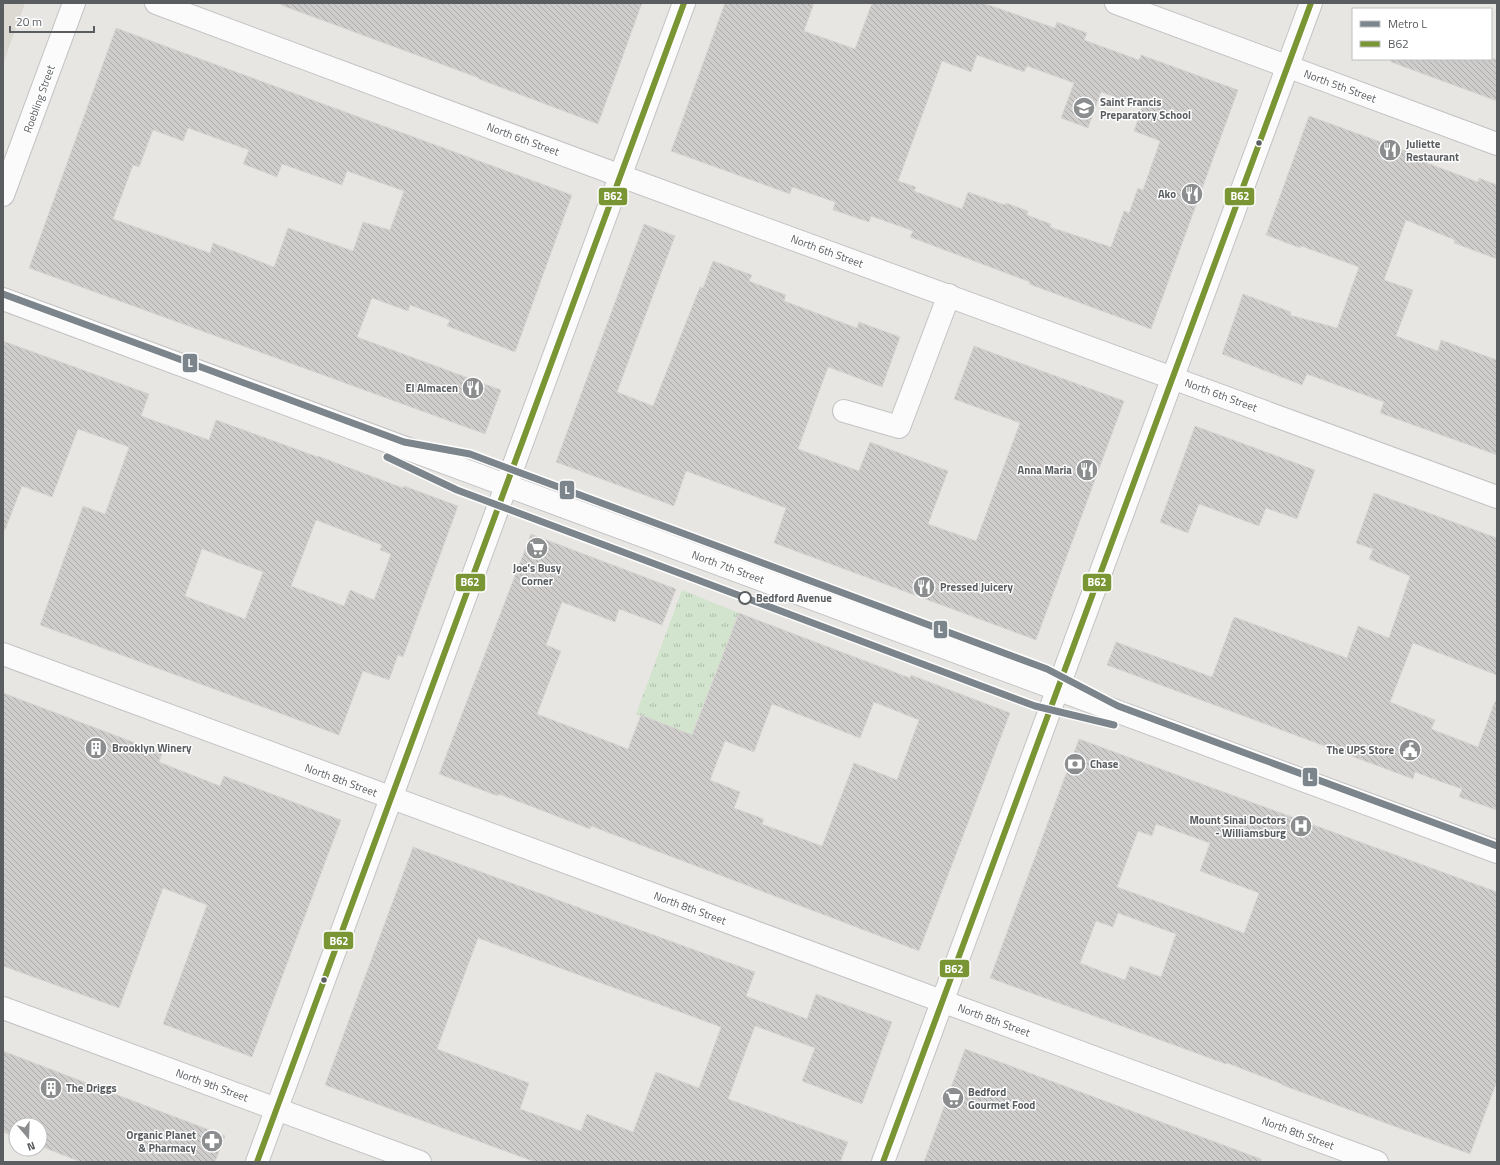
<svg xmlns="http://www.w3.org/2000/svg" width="1500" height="1165" font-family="'Titillium Web',sans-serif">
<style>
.education{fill:#dcd8d2}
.grass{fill:url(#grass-tufts)}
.building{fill:url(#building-back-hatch);stroke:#d8d5d2;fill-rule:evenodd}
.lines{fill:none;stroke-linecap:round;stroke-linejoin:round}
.minor-casing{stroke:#c4c3c4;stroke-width:24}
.minor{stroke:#fcfbfb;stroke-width:22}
.bus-1-casing{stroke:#fff;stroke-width:9}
.bus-1{stroke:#799534;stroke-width:6}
.metro-1-casing{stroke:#fff;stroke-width:10}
.metro-1{stroke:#7c858c;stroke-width:7}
.bus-dot{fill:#595d60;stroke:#fff;stroke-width:1.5}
.stop-dot{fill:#fff;stroke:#595d60;stroke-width:2}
.labels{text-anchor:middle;stroke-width:3;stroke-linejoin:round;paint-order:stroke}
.street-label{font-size:11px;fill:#595d60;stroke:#fff}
.poi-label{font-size:11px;font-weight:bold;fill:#595d60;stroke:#fff;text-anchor:start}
.stop-label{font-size:11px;font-weight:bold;fill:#595d60;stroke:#fff;text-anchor:start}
.line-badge{stroke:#fff;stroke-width:1.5}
.badge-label{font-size:11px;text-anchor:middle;font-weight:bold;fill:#fff}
</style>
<defs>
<pattern id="grass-tufts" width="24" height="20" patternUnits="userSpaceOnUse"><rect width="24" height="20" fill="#d3e4ce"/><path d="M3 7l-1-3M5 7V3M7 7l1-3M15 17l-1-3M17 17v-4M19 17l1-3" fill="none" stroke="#aebcab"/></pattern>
<pattern id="building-back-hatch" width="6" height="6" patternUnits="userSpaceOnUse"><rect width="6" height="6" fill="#cfcdcc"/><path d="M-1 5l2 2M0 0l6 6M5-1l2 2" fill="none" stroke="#abaaa9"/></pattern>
</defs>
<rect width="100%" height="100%" fill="#e8e6e3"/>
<polygon class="education" points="3,3 25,3 3,64"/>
<polygon class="grass" points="682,590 739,613 692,735 636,714"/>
<g class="building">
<polygon points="281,3 642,3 598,124 479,79 479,78 281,5"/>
<path d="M725 3H814L804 31 855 49 872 3H983L1055 28 1057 22 1087 33 1084 40 1139 60 1141 55 1238 90 1151 329 1029 284 1030 282 910 237 913 231 871 216 869 222 833 210 835 202 792 187 790 194 671 151ZM977 55 1024 72 1027 66 1074 83 1061 118 1088 128 1101 92 1142 107 1134 131 1160 141 1143 190 1138 188 1129 213 1124 211 1111 247 1050 227 1051 224 1027 215 1028 211 1006 203 1005 205 968 192 962 209 914 191 916 187 898 181 942 61 971 72Z"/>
<path d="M116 28 572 195 515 352 447 326 450 320 410 305 408 311 372 298 357 337 501 390 485 434 29 268ZM188 128 249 150 243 164 277 177 282 164 342 185 347 171 404 191 390 230 363 222 353 251 288 228 274 267 213 243 210 253 113 219 133 165 139 167 153 130 183 141Z"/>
<polygon points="1391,59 1497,59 1497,101 1391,62"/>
<polygon points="1309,116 1428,159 1427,163 1478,182 1479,178 1497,185 1497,259 1454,243 1455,240 1406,220 1384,280 1413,290 1396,336 1438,351 1441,340 1497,360 1497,455 1380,413 1384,402 1307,374 1302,385 1222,354 1243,294 1291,312 1290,315 1337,328 1359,267 1301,246 1300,248 1266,235"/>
<polygon points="644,224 675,236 617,392 653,406 700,287 703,288 713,261 752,275 749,281 786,295 784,301 857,328 859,322 900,337 882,387 828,367 798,449 859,471 870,442 948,471 928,524 976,541 1020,423 954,399 974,346 1124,401 1036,640 774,543 786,508 686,471 674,506 556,462"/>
<path d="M3 341 149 394 141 416 209 440 216 420 318 457V456L403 488 404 486 458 506 403 657 398 655 389 680 363 671 339 735 40 625 83 506 105 514 129 447 78 429 52 497 22 486 5 530 3 529ZM316 520 382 545 380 550 391 554 374 600 350 590 344 606 291 586ZM202 549 263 572 245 619 185 596Z"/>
<polygon points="1195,426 1315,470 1297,519 1266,508 1259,526 1199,504 1188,533 1160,522"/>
<polygon points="1374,493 1497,538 1497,675 1413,643 1390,702 1435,720 1431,729 1478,747 1495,701 1497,702 1497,810 1459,797 1462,789 1439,781 1415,772 1413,779 1107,665 1116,642 1212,677 1234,617 1347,658 1358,626 1389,638 1410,576 1369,559 1373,549 1356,543"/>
<path d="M531 534 676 589 662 625 619 609 615 622 562 602 546 645 561 651 537 714 628 749 641 715 692 735 739 613 910 678 911 675 1010 713 919 951 591 826 590 829 499 794 498 796 439 774ZM874 702 919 720 897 780 854 763 822 846 762 824 764 819 734 808 740 792 710 780 725 741 754 752 772 704 860 738Z"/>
<polygon points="3,693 162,753 159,762 220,786 224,776 341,820 252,1057 163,1024 207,905 163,888 119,1008 3,966"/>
<path d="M1079 739 1497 892V1081L1470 1154 1282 1085V1084L1227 1063 1226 1064 990 978ZM1156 824 1210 843 1200 871 1259 893 1244 933 1117 887 1138 831 1152 836ZM1118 913 1176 934 1161 977 1130 966 1125 980 1080 963 1096 921 1113 927Z"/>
<path d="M413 847 755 972 746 996 807 1019 816 994 892 1022 862 1104 802 1081 815 1048 755 1026 728 1099 848 1142 840 1162H535L325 1085ZM478 938 721 1027 699 1088 656 1072 633 1132 587 1114 581 1131 520 1109 529 1083 437 1049Z"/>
<polygon points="965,1049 1261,1159 1261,1162 924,1162"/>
<polygon points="3,1051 225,1136 215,1162 81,1162 40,1146 40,1125 16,1125 16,1137 3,1132"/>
</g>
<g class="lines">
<g class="minor-casing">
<g id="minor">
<polyline points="156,3 648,186 1497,497"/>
<polyline points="1116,3 1497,144"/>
<polyline points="3,195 74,3"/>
<polyline points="3,299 1497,852"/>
<polyline points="844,411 899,427 949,295"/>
<polyline points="3,654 1377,1162"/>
<polyline points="3,1008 420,1162"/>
<polyline points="257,1162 684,3"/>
<polyline points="883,1162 1311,3"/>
</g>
</g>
<use href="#minor" class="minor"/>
<g class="bus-1-casing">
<g id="bus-1">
<polyline points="257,1162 684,3"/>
<polyline points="883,1162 1311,3"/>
</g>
</g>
<use href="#bus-1" class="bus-1"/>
<g class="metro-1-casing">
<g id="metro-1">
<polyline points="3,294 404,442 470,454 1047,669 1118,706 1497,846"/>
<polyline points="387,457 457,490 1035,706 1114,725"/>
</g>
</g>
<use href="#metro-1" class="metro-1"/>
</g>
<defs>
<g id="school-disc" transform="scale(1.15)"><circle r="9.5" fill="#8b8d8e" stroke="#fff"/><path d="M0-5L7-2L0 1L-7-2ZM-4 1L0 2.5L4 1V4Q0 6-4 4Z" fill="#fff"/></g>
<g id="restaurant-disc" transform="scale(1.15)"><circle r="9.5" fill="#8b8d8e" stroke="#fff"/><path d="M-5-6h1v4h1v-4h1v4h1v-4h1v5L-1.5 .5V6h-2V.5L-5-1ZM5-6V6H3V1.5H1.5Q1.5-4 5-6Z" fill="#fff"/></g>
<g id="supermarket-disc" transform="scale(1.15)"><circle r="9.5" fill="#8b8d8e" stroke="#fff"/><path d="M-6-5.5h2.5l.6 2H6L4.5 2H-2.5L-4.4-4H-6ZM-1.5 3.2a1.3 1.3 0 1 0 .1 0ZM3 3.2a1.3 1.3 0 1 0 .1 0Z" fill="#fff"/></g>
<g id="building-disc" transform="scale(1.15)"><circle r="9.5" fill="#8b8d8e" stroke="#fff"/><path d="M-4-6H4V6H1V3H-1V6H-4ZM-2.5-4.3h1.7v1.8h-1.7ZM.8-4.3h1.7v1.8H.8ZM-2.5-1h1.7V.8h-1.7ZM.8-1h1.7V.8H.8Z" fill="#fff"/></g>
<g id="civic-disc" transform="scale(1.15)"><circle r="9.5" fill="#8b8d8e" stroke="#fff"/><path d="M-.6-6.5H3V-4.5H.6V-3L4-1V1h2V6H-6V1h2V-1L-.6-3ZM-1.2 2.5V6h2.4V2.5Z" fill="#fff"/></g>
<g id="bank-disc" transform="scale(1.15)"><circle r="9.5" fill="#8b8d8e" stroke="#fff"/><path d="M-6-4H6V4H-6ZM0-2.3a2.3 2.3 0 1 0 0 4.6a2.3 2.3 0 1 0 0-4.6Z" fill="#fff"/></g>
<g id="hospital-disc" transform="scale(1.15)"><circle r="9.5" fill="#8b8d8e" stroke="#fff"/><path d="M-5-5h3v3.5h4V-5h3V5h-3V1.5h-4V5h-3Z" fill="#fff"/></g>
<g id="pharmacy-disc" transform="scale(1.15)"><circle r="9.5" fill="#8b8d8e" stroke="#fff"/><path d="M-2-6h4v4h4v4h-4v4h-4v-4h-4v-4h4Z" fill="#fff"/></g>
</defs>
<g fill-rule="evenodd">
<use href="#school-disc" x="1084" y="108"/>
<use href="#restaurant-disc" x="1390" y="150"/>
<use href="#restaurant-disc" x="1192" y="194"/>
<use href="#restaurant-disc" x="473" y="388"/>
<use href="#restaurant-disc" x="1087" y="470"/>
<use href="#supermarket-disc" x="537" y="548"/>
<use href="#restaurant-disc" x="924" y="587"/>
<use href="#building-disc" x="96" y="748"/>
<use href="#civic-disc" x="1410" y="750"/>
<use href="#bank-disc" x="1075" y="764"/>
<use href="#hospital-disc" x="1301" y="826"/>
<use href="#building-disc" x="51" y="1088"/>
<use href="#supermarket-disc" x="953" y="1098"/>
<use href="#pharmacy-disc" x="212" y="1141"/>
</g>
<g class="bus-dot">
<circle cx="1259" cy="143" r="3.5"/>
<circle cx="324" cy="980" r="3.5"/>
</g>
<circle class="stop-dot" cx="745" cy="598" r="6"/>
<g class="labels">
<g class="street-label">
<text transform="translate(1340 86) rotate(20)" y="4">North 5th Street</text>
<text transform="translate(39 99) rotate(-70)" y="4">Roebling Street</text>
<text transform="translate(523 139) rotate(20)" y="4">North 6th Street</text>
<text transform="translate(827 251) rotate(20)" y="4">North 6th Street</text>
<text transform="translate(1221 395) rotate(20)" y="4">North 6th Street</text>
<text transform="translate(728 567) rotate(20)" y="4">North 7th Street</text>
<text transform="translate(341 780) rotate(20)" y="4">North 8th Street</text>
<text transform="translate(690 908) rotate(20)" y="4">North 8th Street</text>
<text transform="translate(994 1020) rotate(20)" y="4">North 8th Street</text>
<text transform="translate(212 1085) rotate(20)" y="4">North 9th Street</text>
<text transform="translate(1298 1133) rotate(20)" y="4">North 8th Street</text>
</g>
<g class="poi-label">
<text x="1100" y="106">Saint Francis<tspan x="1100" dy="13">Preparatory School</tspan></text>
<text x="1406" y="148">Juliette<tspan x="1406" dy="13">Restaurant</tspan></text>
<text x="1176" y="198" text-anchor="end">Ako</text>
<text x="458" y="392" text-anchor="end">El Almacen</text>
<text x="1072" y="474" text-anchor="end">Anna Maria</text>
<text x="537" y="572" text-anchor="middle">Joe's Busy<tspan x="537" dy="13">Corner</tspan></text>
<text x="940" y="591">Pressed Juicery</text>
<text x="112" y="752">Brooklyn Winery</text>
<text x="1394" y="754" text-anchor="end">The UPS Store</text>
<text x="1090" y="768">Chase</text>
<text x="1286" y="824" text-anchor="end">Mount Sinai Doctors<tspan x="1286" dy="13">- Williamsburg</tspan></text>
<text x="66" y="1092">The Driggs</text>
<text x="968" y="1096">Bedford<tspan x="968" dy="13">Gourmet Food</tspan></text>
<text x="196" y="1139" text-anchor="end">Organic Planet<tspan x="196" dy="13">&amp; Pharmacy</tspan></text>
</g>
<g class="stop-label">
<text x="756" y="602">Bedford Avenue</text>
</g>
</g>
<g class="line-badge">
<rect x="598" y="187" width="30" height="19" rx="4" fill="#799534"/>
<rect x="1224" y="187" width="31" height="19" rx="4" fill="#799534"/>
<rect x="182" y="353" width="16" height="20" rx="4" fill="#7c858c"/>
<rect x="559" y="480" width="16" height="20" rx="4" fill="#7c858c"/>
<rect x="455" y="573" width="31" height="19" rx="4" fill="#799534"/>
<rect x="1082" y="573" width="30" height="19" rx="4" fill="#799534"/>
<rect x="933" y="620" width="15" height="19" rx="4" fill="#7c858c"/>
<rect x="1302" y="767" width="16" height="20" rx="4" fill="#7c858c"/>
<rect x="323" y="931" width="31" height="19" rx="4" fill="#799534"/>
<rect x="939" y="959" width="31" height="19" rx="4" fill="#799534"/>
</g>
<g class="badge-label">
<text x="613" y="200">B62</text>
<text x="1240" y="200">B62</text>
<text x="190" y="367">L</text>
<text x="567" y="494">L</text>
<text x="470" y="586">B62</text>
<text x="1097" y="586">B62</text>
<text x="940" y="633">L</text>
<text x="1310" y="781">L</text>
<text x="339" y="945">B62</text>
<text x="954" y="973">B62</text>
</g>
<rect width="1500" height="1165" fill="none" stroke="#595d60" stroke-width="8"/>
<rect x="1352" y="8" width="140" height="52" fill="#ffffff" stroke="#bdbebf"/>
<rect x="1360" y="21" width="20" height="6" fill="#7c858c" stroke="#bdbebf"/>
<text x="1388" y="28" font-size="12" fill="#595d60">Metro L</text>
<rect x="1360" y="41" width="20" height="6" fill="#799534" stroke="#bdbebf"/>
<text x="1388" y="48" font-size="12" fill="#595d60">B62</text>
<g transform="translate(28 1137) rotate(161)"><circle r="19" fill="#ffffff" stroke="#bdbebf"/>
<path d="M0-3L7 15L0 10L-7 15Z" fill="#8b8d8e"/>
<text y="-6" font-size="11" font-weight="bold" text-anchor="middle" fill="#595d60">N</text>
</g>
<path d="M10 26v6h84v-6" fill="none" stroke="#595d60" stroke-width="2"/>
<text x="16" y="26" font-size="12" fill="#595d60" stroke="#ffffff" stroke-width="3" paint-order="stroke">20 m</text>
</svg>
